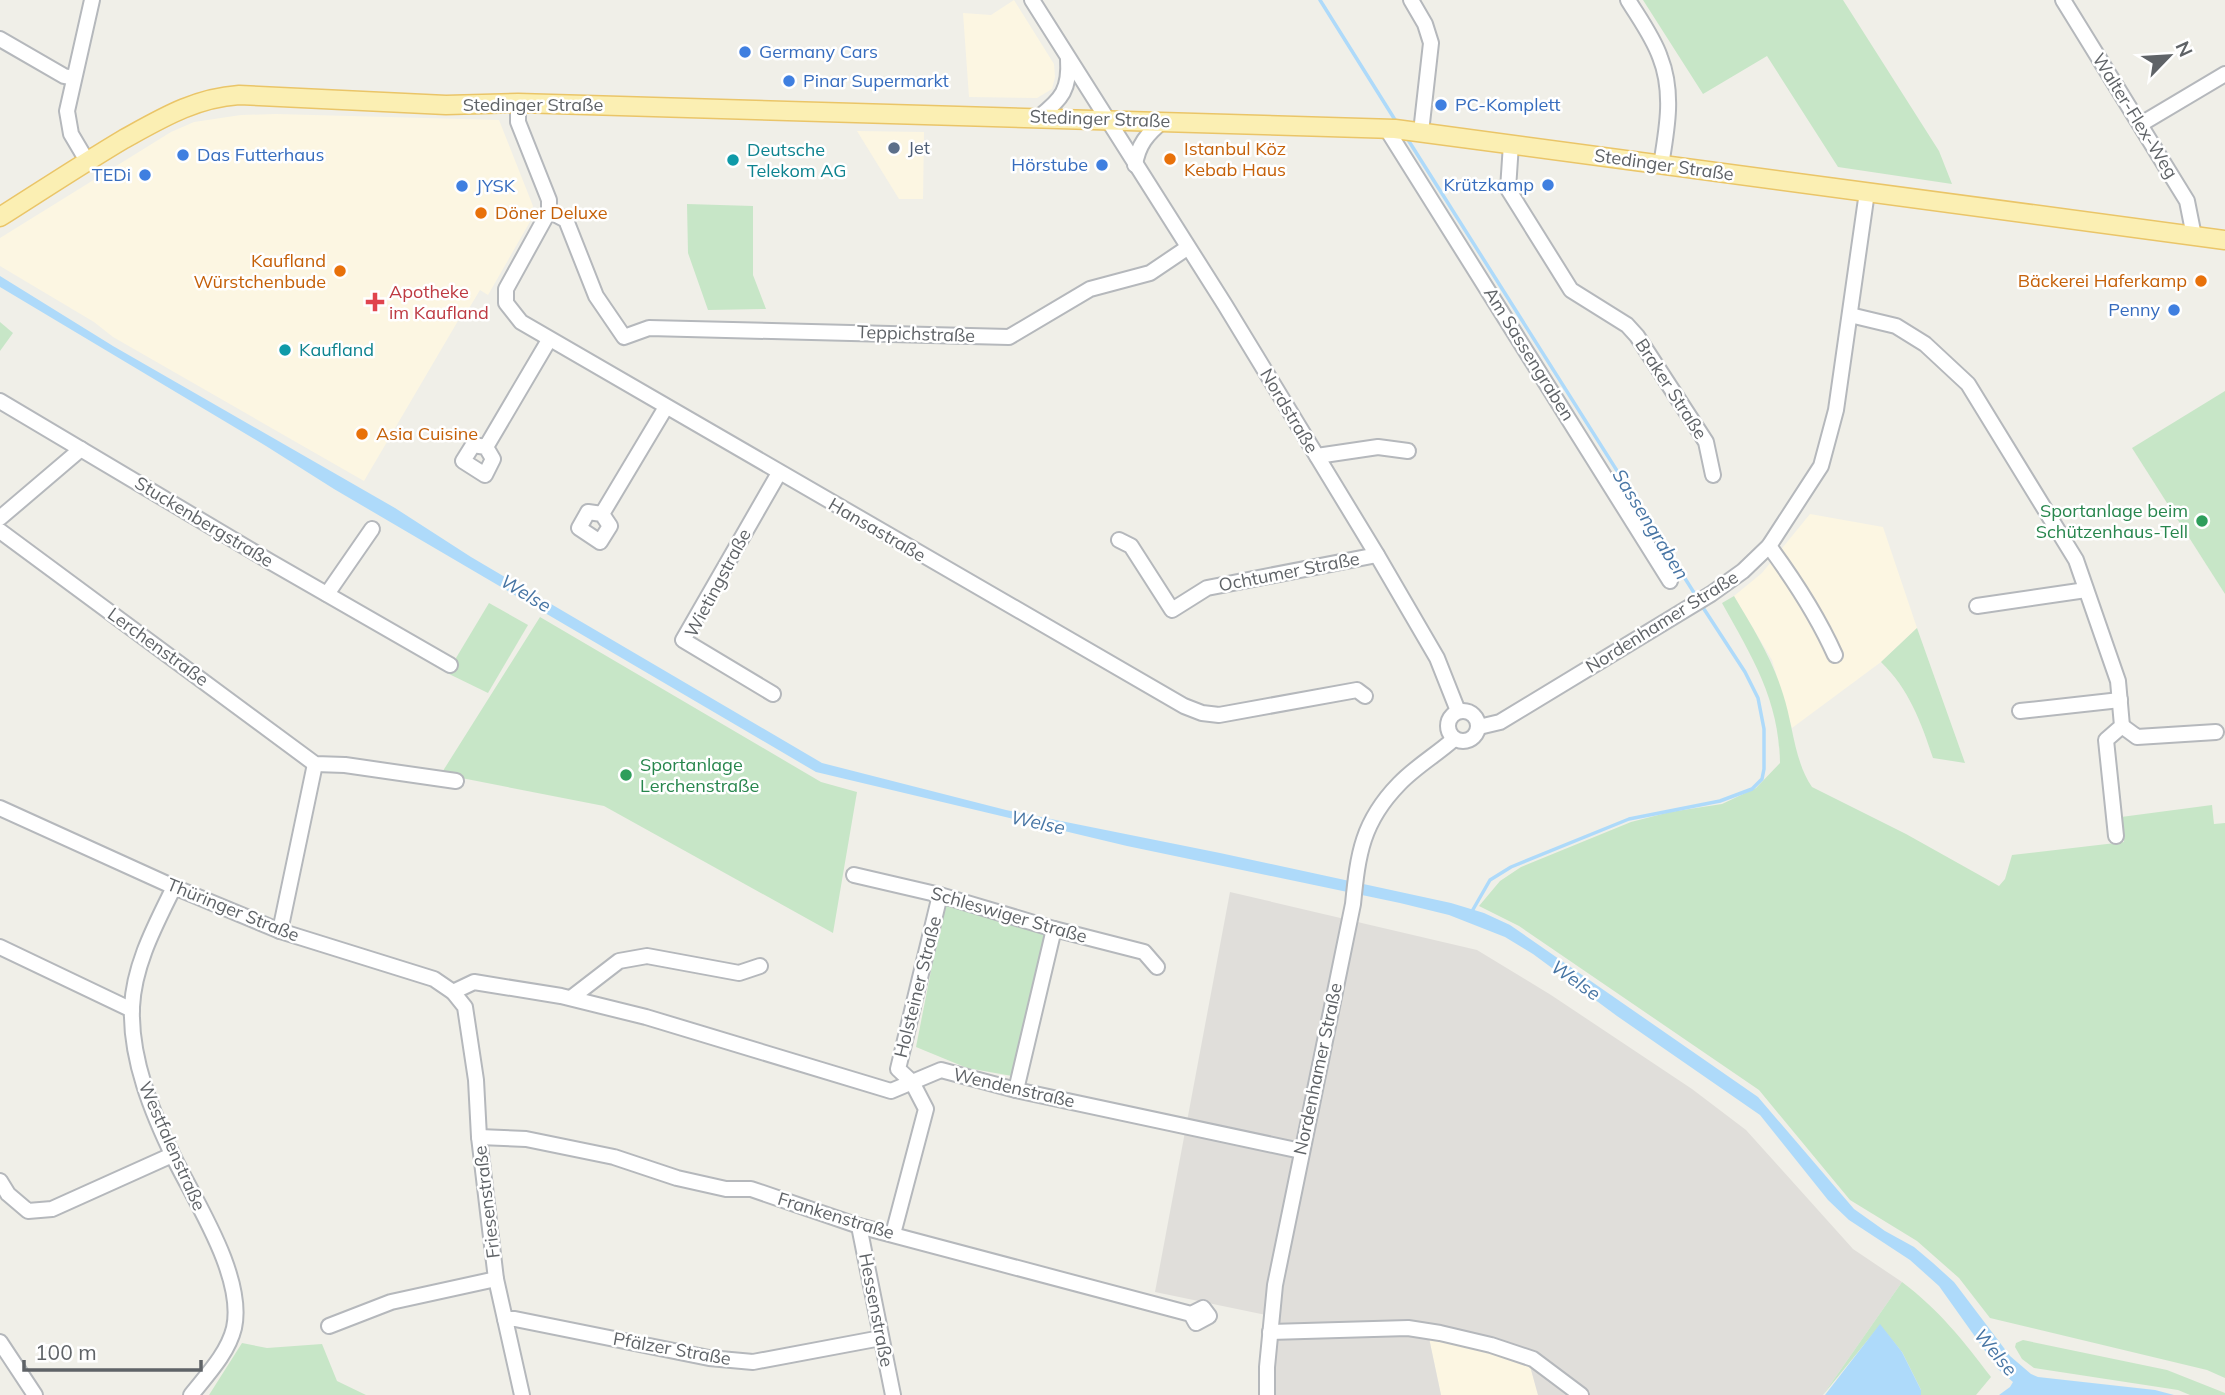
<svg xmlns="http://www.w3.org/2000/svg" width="2225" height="1395" font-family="Mulish,sans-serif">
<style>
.commercial{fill:#fcf6e2}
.industrial{fill:#e0deda}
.green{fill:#c7e6c7}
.water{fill:#aedafa}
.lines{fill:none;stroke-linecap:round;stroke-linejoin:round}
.stream{stroke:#aedafa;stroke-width:3.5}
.minor-casing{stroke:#b5b8bc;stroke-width:18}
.major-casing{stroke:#eac568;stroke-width:21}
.minor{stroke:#fff;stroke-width:14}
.major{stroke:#fbefb3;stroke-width:18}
.shop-dot{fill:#3f7fe0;stroke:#fff;stroke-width:2.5}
.service-dot{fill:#5c6f8a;stroke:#fff;stroke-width:2.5}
.food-dot{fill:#e8710a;stroke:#fff;stroke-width:2.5}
.culture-dot{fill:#0f9aa8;stroke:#fff;stroke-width:2.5}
.health-dot{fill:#e0444e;stroke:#fff;stroke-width:2.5}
.leisure-dot{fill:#2e9e5b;stroke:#fff;stroke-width:2.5}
.labels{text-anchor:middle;stroke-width:5;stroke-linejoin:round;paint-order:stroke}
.shop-label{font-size:18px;fill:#366cbe;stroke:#fff;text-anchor:start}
.street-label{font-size:18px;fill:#5f6367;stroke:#fff}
.service-label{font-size:18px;fill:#4e5e75;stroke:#fff;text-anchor:start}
.food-label{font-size:18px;fill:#c56008;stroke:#fff;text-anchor:start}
.culture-label{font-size:18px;fill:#0d838f;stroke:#fff;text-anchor:start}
.health-label{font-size:18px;fill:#be3a42;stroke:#fff;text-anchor:start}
.leisure-label{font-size:18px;fill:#27864d;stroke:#fff;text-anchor:end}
.water-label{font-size:19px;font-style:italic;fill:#4775a4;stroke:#fff}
</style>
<rect width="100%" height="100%" fill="#f0efe8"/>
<g class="commercial">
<polygon points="1014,0 1054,64 1055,77 1052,89 1037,98 969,97 963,13 991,15"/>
<polygon points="276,114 499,120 533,206 531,220 488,295 480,290 465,315 462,314 364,481 113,337 94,322 0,266 0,238 171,132 194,122 241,115"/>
<polygon points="857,131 924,132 923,199 899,199"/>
<polygon points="1810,514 1883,527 1917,628 1881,662 1792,728 1772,660 1734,596 1762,573"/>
<polygon points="1429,1338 1472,1347 1530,1366 1538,1395 1441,1395"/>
</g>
<polygon class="industrial" points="1230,892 1477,950 1551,995 1692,1089 1746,1130 1853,1249 1902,1282 1823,1395 1538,1395 1530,1366 1472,1347 1429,1338 1441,1395 1272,1395 1276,1317 1155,1292"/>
<g class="green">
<polygon points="1643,0 1843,0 1939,151 1952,184 1838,167 1767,56 1703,94"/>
<polygon points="687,204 753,206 753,275 766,309 708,310 688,253"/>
<polygon points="0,322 13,333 0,351"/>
<polygon points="2225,391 2225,594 2132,448"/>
<path d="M1734 596C1753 628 1772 658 1783 694 1793 724 1794 761 1812 787L1906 834 1999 886 2005 879 2012 855 2124 842 2121 817 2212 805 2214 824 2225 823V1378L2207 1370 1990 1318 1959 1278 1917 1241 1850 1200 1759 1090 1519 926 1479 906 1500 881 1521 867 1631 822 1670 812 1722 804 1756 788 1780 763C1779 699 1752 657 1722 603Z"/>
<polygon points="489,603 528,625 488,693 447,673"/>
<polygon points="540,617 821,782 857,792 833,933 604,806 441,774"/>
<path d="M1917 628 1965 763 1933 758C1921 722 1909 689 1881 662Z"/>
<polygon points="945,900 1050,931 1012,1076 967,1068 916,1047"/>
<path d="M1902 1282C1939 1310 1963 1340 1991 1377L1976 1395H1921V1390L1902 1352 1880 1325 1823 1395Z"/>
<polygon points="2023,1340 2167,1370 2225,1393 2225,1395 2190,1395 2178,1390 2034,1368 2022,1359 2015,1347 2016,1343"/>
<polygon points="242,1343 267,1348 322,1344 337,1381 366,1395 209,1395"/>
</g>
<g class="water">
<polygon points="0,276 113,346 395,508 471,557 822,763 1006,810 1220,853 1451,903 1484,913 1510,925 1758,1097 1854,1209 1885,1231 1914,1247 1933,1263 1954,1282 2010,1356 2031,1374 2038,1377 2155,1390 2174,1395 1999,1395 2010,1387 2013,1382 1998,1369 1939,1286 1910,1260 1849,1220 1828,1200 1760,1115 1617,1016 1533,954 1505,937 1449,915 1400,903 1127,846 816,772 334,489 266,446 0,287"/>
<polygon points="1880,1324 1902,1352 1921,1390 1921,1395 1825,1395"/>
</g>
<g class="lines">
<g class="stream">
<polyline points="1320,0 1397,123"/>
<polyline points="1405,135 1698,599"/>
<polyline points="1471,913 1490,880 1511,867 1629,819 1720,801 1752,789 1762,779 1764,769 1764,729 1758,698 1745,672 1702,606"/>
</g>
<g class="minor-casing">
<g id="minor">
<polyline points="1032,0 1225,305 1377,555 1437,658 1458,711"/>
<polyline points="1411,0 1425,24 1431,43 1421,132"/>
<path d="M1628 0C1639 18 1653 37 1660 57 1674 92 1667 129 1661 165"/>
<polyline points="2063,0 2187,201 2194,236"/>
<polyline points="0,39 64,76 74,78"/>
<polyline points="518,103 518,122 549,200 549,211 506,289 506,303 521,322 1184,706 1202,713 1219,715 1357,690 1365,696"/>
<path d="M1039 117C1062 99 1070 89 1068 59"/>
<polyline points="2141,124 2225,74"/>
<polyline points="1386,128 1670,581"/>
<polyline points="1511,144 1508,189 1571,290 1627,325 1637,336 1706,442 1713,475"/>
<polyline points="87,161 71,134 67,111 92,0"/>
<path d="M1135 165C1138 145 1147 134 1163 121"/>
<polyline points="549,211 566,220 596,296 624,337 649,328 1009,337 1090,289 1150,273 1187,248"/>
<polyline points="1850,315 1896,326 1925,344 1968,384 2076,560 2118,681 2122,726 2106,740 2116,836"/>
<polyline points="0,401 269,561 450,665"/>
<polyline points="486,447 493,459 485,475 463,461 473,445 486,447 549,340"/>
<polyline points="1317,456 1378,447 1408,451"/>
<polyline points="602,514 610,526 600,542 579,528 588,512 602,514 666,407"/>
<polyline points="0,518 81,449"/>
<polyline points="0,531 315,764 345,765 456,781"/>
<polyline points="1119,540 1131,546 1172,610 1207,588 1377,555"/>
<path d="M1769 546C1794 580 1818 617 1835 655"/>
<polyline points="327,594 372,529"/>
<polyline points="1977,606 2086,590"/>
<polyline points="773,694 683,640 779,473"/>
<circle cx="1463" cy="726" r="15"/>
<polyline points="2020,711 2120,700"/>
<polyline points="2122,726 2137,737 2216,732"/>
<polyline points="1479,727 1500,722 1711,594 1743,571 1769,546 1821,466 1836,410 1867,192"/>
<polyline points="0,808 174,887 280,931 434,979 453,992 465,1007 476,1080 479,1137 496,1279 522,1395"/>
<polyline points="854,875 940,895 1054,929 1144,952 1157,967"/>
<path d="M174 887C156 924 134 964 132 1007 130 1059 152 1113 175 1160 197 1204 245 1278 234 1328 228 1353 207 1375 191 1395"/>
<polyline points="280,931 315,764"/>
<polyline points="0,947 132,1010"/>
<polyline points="453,992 474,982 561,996 646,1017 891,1091 941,1070 1016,1090 1301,1151"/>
<polyline points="571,998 619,961 647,956 739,973 760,966"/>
<polyline points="1016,1090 1054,929"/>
<polyline points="479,1137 526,1139 614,1157 677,1178 726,1189 751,1189 859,1226 1191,1314 1196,1323 1209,1316 1203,1308 1191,1314"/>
<polyline points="0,1181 8,1194 28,1211 52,1209 172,1155"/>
<polyline points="859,1226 893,1395"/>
<polyline points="893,1234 926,1109 912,1082 898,1069 940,895"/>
<polyline points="505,1319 515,1319 709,1358 753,1362 881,1338"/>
<polyline points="329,1326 391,1302 496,1279"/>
<polyline points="1270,1332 1408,1328 1440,1333 1491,1345 1533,1359 1581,1395"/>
<polyline points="0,1342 35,1395"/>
<path d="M1267 1395V1367L1275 1285 1353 904C1358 854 1362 822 1399 784 1415 767 1436 755 1454 739"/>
</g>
</g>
<g class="major-casing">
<path id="major" d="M0 217C41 191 82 164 124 139 162 118 195 98 239 95L446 105 518 103 1395 129 2225 240"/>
</g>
<use href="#minor" class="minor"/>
<use href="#major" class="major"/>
</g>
<g class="shop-dot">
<circle cx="745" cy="52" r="7"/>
<circle cx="789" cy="81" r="7"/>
<circle cx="1441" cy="105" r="7"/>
<circle cx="183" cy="155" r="7"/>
<circle cx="1102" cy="165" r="7"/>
<circle cx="145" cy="175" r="7"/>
<circle cx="1548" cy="185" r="7"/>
<circle cx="462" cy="186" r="7"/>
<circle cx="2174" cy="310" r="7"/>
</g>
<circle class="service-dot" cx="894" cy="148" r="7"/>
<g class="food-dot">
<circle cx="1170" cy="159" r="7"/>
<circle cx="481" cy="213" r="7"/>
<circle cx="340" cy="271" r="7"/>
<circle cx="2201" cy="281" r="7"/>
<circle cx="362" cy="434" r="7"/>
</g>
<g class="culture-dot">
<circle cx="733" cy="160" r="7"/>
<circle cx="285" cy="350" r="7"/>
</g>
<path class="health-dot" d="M371.5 291.5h7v7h7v7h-7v7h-7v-7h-7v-7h7z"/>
<g class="leisure-dot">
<circle cx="2202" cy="521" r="7"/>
<circle cx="626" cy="775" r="7"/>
</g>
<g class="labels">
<g class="shop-label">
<text x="759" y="58">Germany Cars</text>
<text x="803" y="87">Pinar Supermarkt</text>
<text x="1455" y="111">PC-Komplett</text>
<text x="197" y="161">Das Futterhaus</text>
<text x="1088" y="171" text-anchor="end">Hörstube</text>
<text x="131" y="181" text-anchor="end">TEDi</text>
<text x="1534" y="191" text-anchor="end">Krützkamp</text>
<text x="476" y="192">JYSK</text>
<text x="2160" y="316" text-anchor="end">Penny</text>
</g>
<g class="street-label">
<text x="533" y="111">Stedinger Straße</text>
<text transform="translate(2135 116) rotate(58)" y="6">Walter-Flex-Weg</text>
<text transform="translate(1100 119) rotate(2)" y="6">Stedinger Straße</text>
<text transform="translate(1664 165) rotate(8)" y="6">Stedinger Straße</text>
<text transform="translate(916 334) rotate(2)" y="6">Teppichstraße</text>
<text transform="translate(1529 354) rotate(58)" y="6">Am Sassengraben</text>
<text transform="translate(1671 389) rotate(57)" y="6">Braker Straße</text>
<text transform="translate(1289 411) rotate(59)" y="6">Nordstraße</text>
<text transform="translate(204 522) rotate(31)" y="6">Stuckenbergstraße</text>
<text transform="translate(877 530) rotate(30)" y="6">Hansastraße</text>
<text transform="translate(1289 572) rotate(-11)" y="6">Ochtumer Straße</text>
<text transform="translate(718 583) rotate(-62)" y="6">Wietingstraße</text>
<text transform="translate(1662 622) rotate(-32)" y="6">Nordenhamer Straße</text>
<text transform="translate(158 647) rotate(36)" y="6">Lerchenstraße</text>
<text transform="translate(233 910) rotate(22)" y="6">Thüringer Straße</text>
<text transform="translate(1009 915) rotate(16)" y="6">Schleswiger Straße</text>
<text transform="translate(918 987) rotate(-76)" y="6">Holsteiner Straße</text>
<text transform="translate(1318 1069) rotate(-78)" y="6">Nordenhamer Straße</text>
<text transform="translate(1014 1088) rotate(13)" y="6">Wendenstraße</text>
<text transform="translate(172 1146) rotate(66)" y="6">Westfalenstraße</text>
<text transform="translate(487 1202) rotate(-97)" y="6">Friesenstraße</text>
<text transform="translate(836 1216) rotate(17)" y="6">Frankenstraße</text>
<text transform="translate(876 1310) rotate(79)" y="6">Hessenstraße</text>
<text transform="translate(672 1349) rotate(10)" y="6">Pfälzer Straße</text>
</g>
<g class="service-label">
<text x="908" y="154">Jet</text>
</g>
<g class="food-label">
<text x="1184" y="155">Istanbul Köz<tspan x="1184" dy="21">Kebab Haus</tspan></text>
<text x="495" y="219">Döner Deluxe</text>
<text x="326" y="267" text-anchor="end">Kaufland<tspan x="326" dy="21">Würstchenbude</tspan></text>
<text x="2187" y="287" text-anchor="end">Bäckerei Haferkamp</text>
<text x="376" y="440">Asia Cuisine</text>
</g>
<g class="culture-label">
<text x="747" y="156">Deutsche<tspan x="747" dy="21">Telekom AG</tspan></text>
<text x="299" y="356">Kaufland</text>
</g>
<g class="health-label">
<text x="389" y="298">Apotheke<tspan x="389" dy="21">im Kaufland</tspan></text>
</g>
<g class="leisure-label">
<text x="2188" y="517">Sportanlage beim<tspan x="2188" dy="21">Schützenhaus-Tell</tspan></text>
<text x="640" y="771" text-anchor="start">Sportanlage<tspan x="640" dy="21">Lerchenstraße</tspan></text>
</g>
<g class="water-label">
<text transform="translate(1651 524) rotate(58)" y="7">Sassengraben</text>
<text transform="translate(526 593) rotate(31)" y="7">Welse</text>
<text transform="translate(1038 822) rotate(12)" y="7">Welse</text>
<text transform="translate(1576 980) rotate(35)" y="7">Welse</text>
<text transform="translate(1996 1352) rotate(50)" y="7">Welse</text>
</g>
</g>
<g transform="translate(2169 56) rotate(65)" stroke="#ffffff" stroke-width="5" paint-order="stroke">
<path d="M0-5L12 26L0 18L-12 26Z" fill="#5f6367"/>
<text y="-10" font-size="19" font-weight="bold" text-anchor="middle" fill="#5f6367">N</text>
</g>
<path d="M24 1360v10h177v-10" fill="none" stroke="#5f6367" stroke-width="3.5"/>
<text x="35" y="1360" font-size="21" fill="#5f6367" stroke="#ffffff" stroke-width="5" paint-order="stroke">100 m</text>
</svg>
